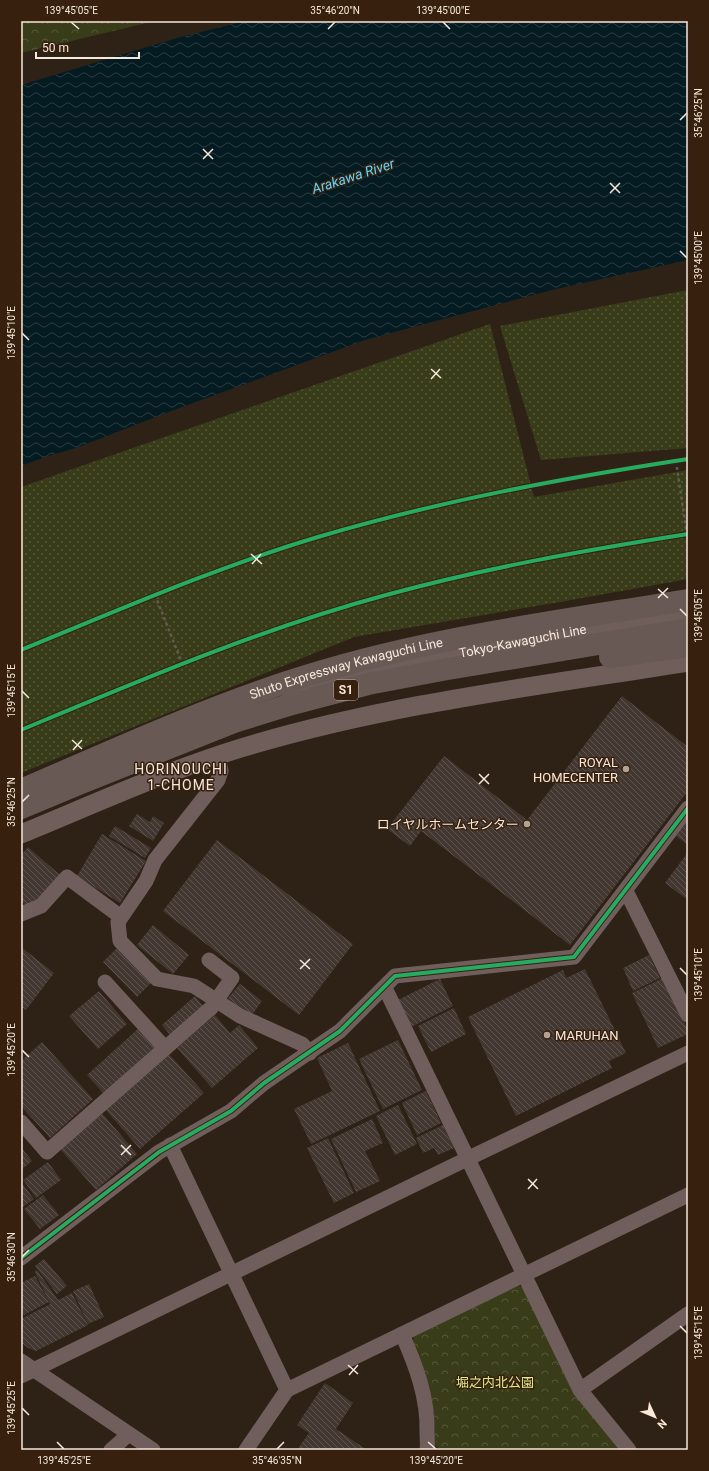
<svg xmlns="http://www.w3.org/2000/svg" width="709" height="1471" font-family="Roboto,'Noto Sans JP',sans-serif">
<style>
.grass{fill:url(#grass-dots)}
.park{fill:url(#park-crowns)}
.water{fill:url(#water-waves)}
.building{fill:url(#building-back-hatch)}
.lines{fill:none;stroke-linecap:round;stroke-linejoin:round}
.path{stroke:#655953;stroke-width:2.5;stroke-dasharray:3 3;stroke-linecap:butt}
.minor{stroke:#6f5e5c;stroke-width:15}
.major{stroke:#6f5e59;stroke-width:19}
.highway{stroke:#685954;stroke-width:22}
.cycleway-casing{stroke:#37210e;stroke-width:6}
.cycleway{stroke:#26ab63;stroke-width:4}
.ticks{fill:none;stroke:#f7e8dc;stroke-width:1.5}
.poi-dot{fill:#b1a397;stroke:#37210e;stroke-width:1.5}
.labels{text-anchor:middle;stroke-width:3;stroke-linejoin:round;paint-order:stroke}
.shield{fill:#37210e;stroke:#bdac9e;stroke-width:1}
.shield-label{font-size:12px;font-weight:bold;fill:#f7e8dc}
.street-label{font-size:13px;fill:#f7e8dc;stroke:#37210e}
.poi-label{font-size:13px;fill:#f7e8dc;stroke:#37210e;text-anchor:end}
.park-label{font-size:13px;fill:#e0ed8c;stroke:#37210e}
.water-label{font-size:14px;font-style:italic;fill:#5cd4fe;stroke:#37210e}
.neighbourhood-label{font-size:14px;letter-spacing:1px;fill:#f7e8dc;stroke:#37210e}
.neatline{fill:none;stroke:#f7e8dc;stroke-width:1.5}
.ticks-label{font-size:10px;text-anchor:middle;fill:#f7e8dc}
</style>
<defs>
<pattern id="grass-dots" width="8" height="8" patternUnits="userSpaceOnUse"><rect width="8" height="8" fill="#393c19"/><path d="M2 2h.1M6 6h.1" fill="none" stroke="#56583a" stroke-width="1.8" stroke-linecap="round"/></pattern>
<pattern id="park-crowns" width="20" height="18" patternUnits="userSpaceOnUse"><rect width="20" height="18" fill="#393c19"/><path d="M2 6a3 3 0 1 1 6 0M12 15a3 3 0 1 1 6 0" fill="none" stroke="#56583a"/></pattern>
<pattern id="water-waves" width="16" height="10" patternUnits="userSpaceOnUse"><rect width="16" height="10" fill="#051b22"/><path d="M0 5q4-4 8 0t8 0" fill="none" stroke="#2a3c42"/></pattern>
<pattern id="building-back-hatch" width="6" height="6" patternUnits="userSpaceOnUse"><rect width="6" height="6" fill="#433831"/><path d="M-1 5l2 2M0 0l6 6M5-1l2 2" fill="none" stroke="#5f554e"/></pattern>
</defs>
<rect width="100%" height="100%" fill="#2e2217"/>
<g class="grass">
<polygon points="688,290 688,448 541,460 500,326"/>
<polygon points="490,324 534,497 688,470 688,579 560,602 354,637 21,773 21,487"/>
</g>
<g class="park">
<polygon points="21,21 155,21 21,53"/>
<polygon points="518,1285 523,1288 621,1450 440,1450 435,1445 413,1344 414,1335"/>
</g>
<polygon class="water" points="245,21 688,21 688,260 552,290 365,340 174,410 76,448 48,456 21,466 21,85 177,38"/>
<g class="building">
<polygon points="622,696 688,747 688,791 570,945 421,831 410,846 387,829 444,756 527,820"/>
<polygon points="137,814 150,822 153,816 164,823 153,841 129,826"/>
<polygon points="688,820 688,845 676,836"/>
<polygon points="115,826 151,848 145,858 109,836"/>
<polygon points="102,834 146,861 120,903 77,876"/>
<polygon points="217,840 353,944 299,1015 163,911"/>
<polygon points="28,847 60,875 36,903 27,906 21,901 21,855"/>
<polygon points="688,852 688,900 665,883"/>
<polygon points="153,925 189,955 173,974 137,945"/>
<polygon points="21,947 54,973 26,1010 21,1006"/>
<polygon points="117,948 151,983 137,997 103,962"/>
<polygon points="649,955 660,978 633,991 623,968"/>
<polygon points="585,969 626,1053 609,1061 612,1068 516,1116 468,1017 563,970 566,978"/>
<polygon points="663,978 688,1030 688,1034 658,1048 632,993"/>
<polygon points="440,979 453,1006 411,1027 398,1000"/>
<polygon points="240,984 262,1001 251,1016 228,998"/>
<polygon points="99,991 127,1024 98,1049 69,1016"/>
<polygon points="195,996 204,1007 171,1036 162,1025"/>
<polygon points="454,1008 466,1034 431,1052 418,1026"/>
<polygon points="215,1015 230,1033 239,1025 258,1048 212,1088 177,1048"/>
<polygon points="139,1028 156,1047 104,1094 87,1075"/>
<polygon points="398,1040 422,1090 383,1109 359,1059"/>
<polygon points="42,1042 93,1099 50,1138 21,1106 21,1061"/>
<polygon points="348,1043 380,1111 311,1144 294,1109 332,1091 317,1058"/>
<polygon points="168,1053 204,1093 140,1149 105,1109"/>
<polygon points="426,1091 441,1123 417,1135 402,1103"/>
<polygon points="398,1105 417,1144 395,1155 376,1116"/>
<polygon points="102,1113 137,1154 96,1190 60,1149"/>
<polygon points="372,1119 383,1143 365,1151 380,1181 356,1192 331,1139"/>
<polygon points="443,1125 454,1148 438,1155 434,1148 423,1153 416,1138"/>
<polygon points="328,1138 354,1193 334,1203 307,1148"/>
<polygon points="21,1147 32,1161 21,1170"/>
<polygon points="48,1162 61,1180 36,1198 23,1180"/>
<polygon points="21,1182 34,1199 21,1208"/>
<polygon points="43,1195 59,1215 40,1229 24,1209"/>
<polygon points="44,1259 67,1286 57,1294 35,1266"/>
<polygon points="37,1270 58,1300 72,1293 88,1325 36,1351 28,1348 21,1342 21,1319 50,1304 35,1272"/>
<polygon points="35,1276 49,1302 24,1315 21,1308 21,1283"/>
<polygon points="89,1284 104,1317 88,1324 73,1291"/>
<polygon points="325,1383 353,1403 336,1429 367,1450 297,1450 309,1433 297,1425"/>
</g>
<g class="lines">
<g class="path">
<polyline points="676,461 687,535"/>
<polyline points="155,595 182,663"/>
</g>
<g class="minor">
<polyline points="218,756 221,771 218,780 155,860 146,881 118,922 120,941 157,979 194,986 240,1016 302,1044 310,1053"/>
<polyline points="626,891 688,1015"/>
<polyline points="21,914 41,906 67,877 121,917"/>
<polyline points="105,982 165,1048"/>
<polyline points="385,988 580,1390 629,1450"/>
<polyline points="21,1122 47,1152 211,1008 232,978 209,960"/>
<polyline points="170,1145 287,1390 246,1450"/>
<polyline points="21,1258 159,1152 231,1111 264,1083 340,1031 395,976 574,957 688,808"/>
<path d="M402 1334C416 1366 428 1397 427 1432 427 1438 428 1444 427 1450"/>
<polyline points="21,1361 153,1450"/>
<polyline points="21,1376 467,1159 688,1053"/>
<polyline points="287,1390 688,1195"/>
<polyline points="580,1390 688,1314"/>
<polyline points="111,1450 129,1434"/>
</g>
<g class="major">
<path id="s1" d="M291 694 366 671 593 627 688 612"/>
<path d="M21 834C94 804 166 771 241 748 386 704 539 686 688 662"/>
</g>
<g class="highway">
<polyline points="610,657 688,646"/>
<path id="s2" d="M21 790C109 752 196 712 287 682 416 639 554 622 688 600"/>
<polyline points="21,808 76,785 234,722 292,704 368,684 442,670 688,629"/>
</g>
<g class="cycleway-casing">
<g id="cycleway">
<path d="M21 650C119 610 217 567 318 537 439 501 564 478 688 459"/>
<path d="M21 730C141 680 260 629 386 595 485 568 586 550 688 534"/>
<polyline points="21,1258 159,1152 231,1111 264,1083 340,1031 395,976 574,957 688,808"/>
</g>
</g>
<use href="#cycleway" class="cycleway"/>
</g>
<path class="ticks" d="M71 22 79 29M443 22 450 29M328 29 335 22M680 120 687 113M203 149 213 159M203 159 213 149M610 183 620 193M610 193 620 183M680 251 687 258M22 333 29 340M431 369 441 378M431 379 440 369M251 554 262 564M252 564 261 554M658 589 668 598M658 598 668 588M680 609 687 616M22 691 29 698M72 740 82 749M73 750 82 740M479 774 489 784M479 784 489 774M22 802 29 795M300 960 310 969M680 968 687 975M300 969 310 959M22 1050 29 1057M121 1145 131 1155M121 1155 131 1145M528 1179 538 1189M528 1189 537 1179M22 1257 29 1250M680 1326 687 1333M348 1365 358 1374M349 1375 358 1365M22 1408 29 1415M57 1442 64 1449M428 1442 436 1449M277 1449 284 1442"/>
<g class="poi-dot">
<circle cx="626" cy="769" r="4"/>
<circle cx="527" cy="824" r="4"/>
<circle cx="547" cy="1035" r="4"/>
</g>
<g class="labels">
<rect class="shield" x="334" y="680" width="24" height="20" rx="3"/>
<g class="shield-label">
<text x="346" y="694">S1</text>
</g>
<g class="street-label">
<text dy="5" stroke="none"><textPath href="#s1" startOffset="238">Tokyo-Kawaguchi Line</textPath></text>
<text dy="5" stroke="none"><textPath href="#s2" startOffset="348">Shuto Expressway Kawaguchi Line</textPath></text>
</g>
<g class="poi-label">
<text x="618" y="767">ROYAL<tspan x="618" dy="15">HOMECENTER</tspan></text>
<text x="519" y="829">ロイヤルホームセンター</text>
<text x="555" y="1040" text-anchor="start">MARUHAN</text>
</g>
<g class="park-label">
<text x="495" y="1387">堀之内北公園</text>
</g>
<g class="water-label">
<text transform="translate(353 176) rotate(-18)" y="5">Arakawa River</text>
</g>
<g class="neighbourhood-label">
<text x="181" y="774">HORINOUCHI<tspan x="181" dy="16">1-CHOME</tspan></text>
</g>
</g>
<rect width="709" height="1471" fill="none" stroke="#37210e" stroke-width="44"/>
<g transform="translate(655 1417) rotate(134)" stroke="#37210e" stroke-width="3" paint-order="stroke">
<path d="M0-3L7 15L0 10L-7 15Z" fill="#f7e8dc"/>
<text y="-6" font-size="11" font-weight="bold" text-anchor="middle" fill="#f7e8dc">N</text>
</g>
<path d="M36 52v6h103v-6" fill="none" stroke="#f7e8dc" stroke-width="2"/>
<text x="42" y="52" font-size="12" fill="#f7e8dc" stroke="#37210e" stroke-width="3" paint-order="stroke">50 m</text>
<rect x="22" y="22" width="665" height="1427" class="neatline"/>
<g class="ticks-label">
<text x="71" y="14">139°45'05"E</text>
<text x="335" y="14">35°46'20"N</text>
<text x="443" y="14">139°45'00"E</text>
<text transform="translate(698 113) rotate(-90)" y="4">35°46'25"N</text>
<text transform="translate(698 258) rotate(-90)" y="4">139°45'00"E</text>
<text transform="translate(11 333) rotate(-90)" y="4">139°45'10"E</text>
<text transform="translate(698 616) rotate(-90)" y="4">139°45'05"E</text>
<text transform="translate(11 691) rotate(-90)" y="4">139°45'15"E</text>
<text transform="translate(11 802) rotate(-90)" y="4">35°46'25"N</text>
<text transform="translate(698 975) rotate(-90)" y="4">139°45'10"E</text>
<text transform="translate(11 1050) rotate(-90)" y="4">139°45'20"E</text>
<text transform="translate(11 1257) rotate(-90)" y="4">35°46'30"N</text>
<text transform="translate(698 1333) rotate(-90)" y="4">139°45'15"E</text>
<text transform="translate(11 1408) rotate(-90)" y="4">139°45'25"E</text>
<text x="64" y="1464">139°45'25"E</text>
<text x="277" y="1464">35°46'35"N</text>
<text x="436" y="1464">139°45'20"E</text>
</g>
</svg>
